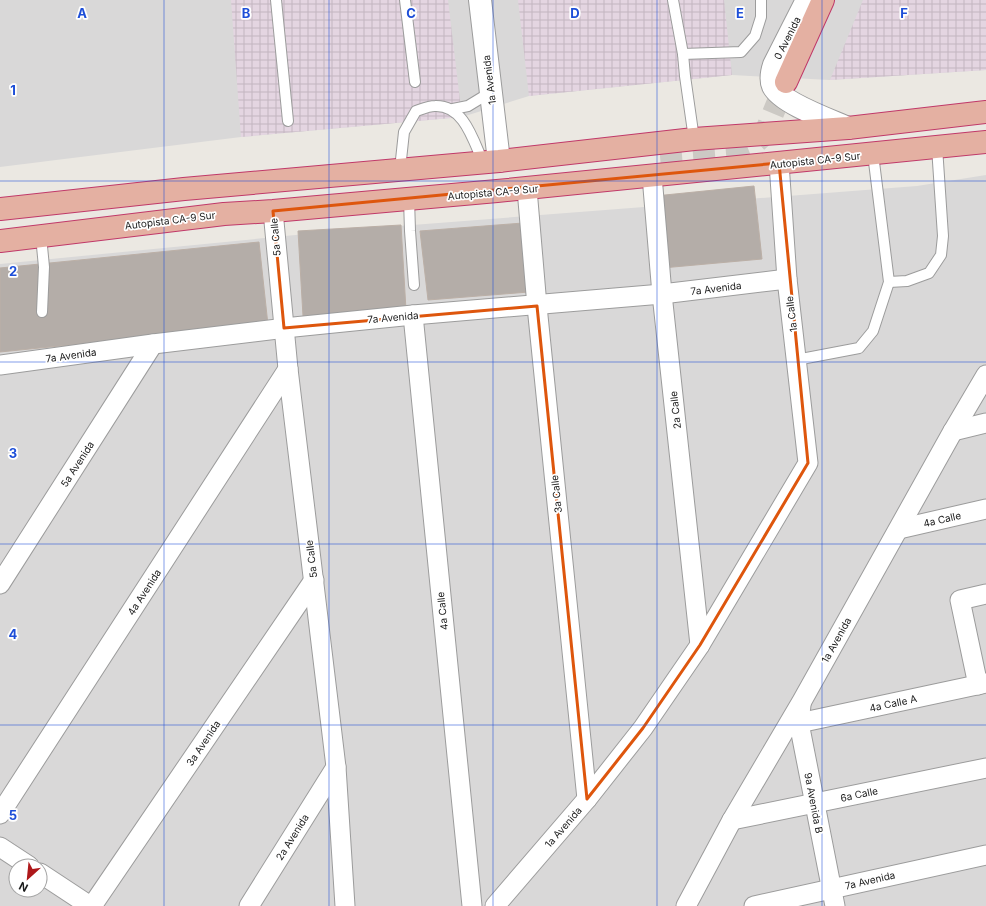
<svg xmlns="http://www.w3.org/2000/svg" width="986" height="906" font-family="Inter,sans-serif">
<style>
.residential{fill:#d9d8d8;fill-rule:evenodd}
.industrial{fill:url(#industrial-grid)}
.building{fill:#b4ada8;stroke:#bbafa6}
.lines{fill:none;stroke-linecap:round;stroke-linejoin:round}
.trunk-tunnel{stroke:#ccc9c4;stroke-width:22;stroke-dasharray:22 11;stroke-linecap:butt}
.service-casing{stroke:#9c9c9c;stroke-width:12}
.minor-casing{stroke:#9c9c9c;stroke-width:21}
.tertiary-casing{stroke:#9c9c9c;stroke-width:24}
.trunk-casing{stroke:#c03969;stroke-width:24}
.service{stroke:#fff;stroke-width:10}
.minor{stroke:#fff;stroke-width:19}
.tertiary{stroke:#fff;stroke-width:22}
.trunk{stroke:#e4b0a2;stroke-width:22}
.marked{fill:none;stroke:#de560d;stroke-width:3;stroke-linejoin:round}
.grid{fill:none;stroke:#1d4ed8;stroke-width:1;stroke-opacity:0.55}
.labels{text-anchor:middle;stroke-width:3.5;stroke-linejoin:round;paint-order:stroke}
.street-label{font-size:10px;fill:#1b1b1b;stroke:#fff}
.grid-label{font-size:13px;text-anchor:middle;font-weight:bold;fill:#1d4ed8;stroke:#fff;stroke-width:3.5;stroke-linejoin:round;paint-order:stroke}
</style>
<defs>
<pattern id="industrial-grid" width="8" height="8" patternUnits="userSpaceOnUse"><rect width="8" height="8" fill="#e4d5e1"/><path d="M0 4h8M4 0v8" fill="none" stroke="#c3b6c0"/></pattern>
</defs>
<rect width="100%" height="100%" fill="#ebe8e2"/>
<g class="residential">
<polygon points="0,0 986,0 986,70 830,80 732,75 529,96 462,117 241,137 0,167"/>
<path d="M986 175V906H0V264L347 230 917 186ZM16 866H40V890H16Z"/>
</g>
<g class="industrial">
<polygon points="231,0 448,0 462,117 241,137"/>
<polygon points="518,0 724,0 732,75 529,96"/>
<polygon points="863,0 986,0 986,70 830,80"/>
</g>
<g class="building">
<polygon points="754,186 762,259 662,268 655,196"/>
<polygon points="523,223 529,292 428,300 420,231"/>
<polygon points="401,225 406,310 303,316 298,231"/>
<polygon points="259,242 268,325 0,352 0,268"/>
</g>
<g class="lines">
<polyline class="trunk-tunnel" points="660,156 733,150 744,148 754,144 764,135 786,82"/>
<g class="service-casing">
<g id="service">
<polyline points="276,0 288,121"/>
<polyline points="405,0 415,82"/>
<polyline points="673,0 683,54 685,76 694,139"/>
<polyline points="683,54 741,52 755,36 761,17 761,0"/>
<polyline points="453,109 468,106 491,92"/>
<path d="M400 169 404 132 416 111C422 109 429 106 435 106 464 105 473 140 483 162"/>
<polyline points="409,199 410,231 414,285"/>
<polyline points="41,236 44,267 42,312"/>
<polyline points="889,282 907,281 929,273 941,255 943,236 937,147"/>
<polyline points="796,360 859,348 873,331 889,282 873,154"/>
</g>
</g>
<g class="minor-casing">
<g id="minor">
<polyline points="652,176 662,294 700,645"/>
<polyline points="527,189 537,306 587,799"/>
<polyline points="273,211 288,369 336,767 345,906"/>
<polyline points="413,315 472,906"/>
<polyline points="0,365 153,344 294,327 413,315 662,294 787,279"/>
<polyline points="953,431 986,423"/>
<polyline points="899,529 986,509"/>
<polyline points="0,584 153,344"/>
<polyline points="978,685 960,600 986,594"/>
<polyline points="801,705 799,723 835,906"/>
<polyline points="799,723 986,683"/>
<polyline points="0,814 288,369"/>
<polyline points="732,820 986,768"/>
<polyline points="0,847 29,866"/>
<polyline points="40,873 90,906"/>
<polyline points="92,906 314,580"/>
<polyline points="249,906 336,767"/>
<polyline points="495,906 587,799 643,728 700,645 808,463 787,279 779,163"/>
<polyline points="686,906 732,820 802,701 953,431 986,375"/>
<polyline points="754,906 986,855"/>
</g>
</g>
<g class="tertiary-casing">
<g id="tertiary">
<polyline points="480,0 499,161"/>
<path d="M807 0 774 65C772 71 770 79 773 86 781 103 830 120 848 128"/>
</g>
</g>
<g class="trunk-casing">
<g id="trunk">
<polyline points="786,82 823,0"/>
<polyline points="0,209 184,189 499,161 694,139 848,128 986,112"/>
<polyline points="0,241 224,214 273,211 497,191 986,142"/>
</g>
</g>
<use href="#service" class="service"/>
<use href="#minor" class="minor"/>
<use href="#tertiary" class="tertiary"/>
<use href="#trunk" class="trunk"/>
</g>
<path class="marked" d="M779 163 808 463 700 645 643 728 587 799 537 306 284 328 273 211Z"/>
<path class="grid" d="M164 0V906M329 0V906M493 0V906M657 0V906M822 0V906M0 181H986M0 362H986M0 544H986M0 725H986"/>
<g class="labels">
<g class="street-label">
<text transform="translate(787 38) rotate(-63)" y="4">0 Avenida</text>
<text transform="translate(489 80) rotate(-97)" y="4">1a Avenida</text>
<text transform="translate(815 160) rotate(-6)" y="4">Autopista CA-9 Sur</text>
<text transform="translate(493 192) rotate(-5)" y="4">Autopista CA-9 Sur</text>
<text transform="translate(170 220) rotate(-7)" y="4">Autopista CA-9 Sur</text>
<text transform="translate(275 237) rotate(-95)" y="4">5a Calle</text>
<text transform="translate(716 288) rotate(-7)" y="4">7a Avenida</text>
<text transform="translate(791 314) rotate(-97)" y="4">1a Calle</text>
<text transform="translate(393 317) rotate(-5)" y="4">7a Avenida</text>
<text transform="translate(71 355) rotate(-8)" y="4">7a Avenida</text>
<text transform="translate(675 410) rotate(-96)" y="4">2a Calle</text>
<text transform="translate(77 464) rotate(-57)" y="4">5a Avenida</text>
<text transform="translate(556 494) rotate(-96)" y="4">3a Calle</text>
<text transform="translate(942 519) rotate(-13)" y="4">4a Calle</text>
<text transform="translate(311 559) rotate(-97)" y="4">5a Calle</text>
<text transform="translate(144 592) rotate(-57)" y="4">4a Avenida</text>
<text transform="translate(442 611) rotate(-96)" y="4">4a Calle</text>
<text transform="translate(836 640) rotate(-61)" y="4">1a Avenida</text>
<text transform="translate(893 703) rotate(-12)" y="4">4a Calle A</text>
<text transform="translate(203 743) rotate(-56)" y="4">3a Avenida</text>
<text transform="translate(859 794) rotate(-12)" y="4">6a Calle</text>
<text transform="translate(814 803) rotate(79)" y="4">9a Avenida B</text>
<text transform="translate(563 827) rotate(-49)" y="4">1a Avenida</text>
<text transform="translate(292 837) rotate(-58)" y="4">2a Avenida</text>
<text transform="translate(870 880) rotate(-13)" y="4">7a Avenida</text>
</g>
</g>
<g class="grid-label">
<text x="82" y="18">A</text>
<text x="246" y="18">B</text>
<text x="411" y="18">C</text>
<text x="575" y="18">D</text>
<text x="740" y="18">E</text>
<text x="904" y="18">F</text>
<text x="13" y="95">1</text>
<text x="13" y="276">2</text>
<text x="13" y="458">3</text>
<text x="13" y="639">4</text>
<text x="13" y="820">5</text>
</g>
<g transform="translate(28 878) rotate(207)"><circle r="19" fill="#ffffff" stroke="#a4a4a4"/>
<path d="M0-3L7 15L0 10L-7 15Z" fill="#ae181a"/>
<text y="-6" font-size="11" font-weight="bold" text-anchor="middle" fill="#1b1b1b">N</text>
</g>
</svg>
